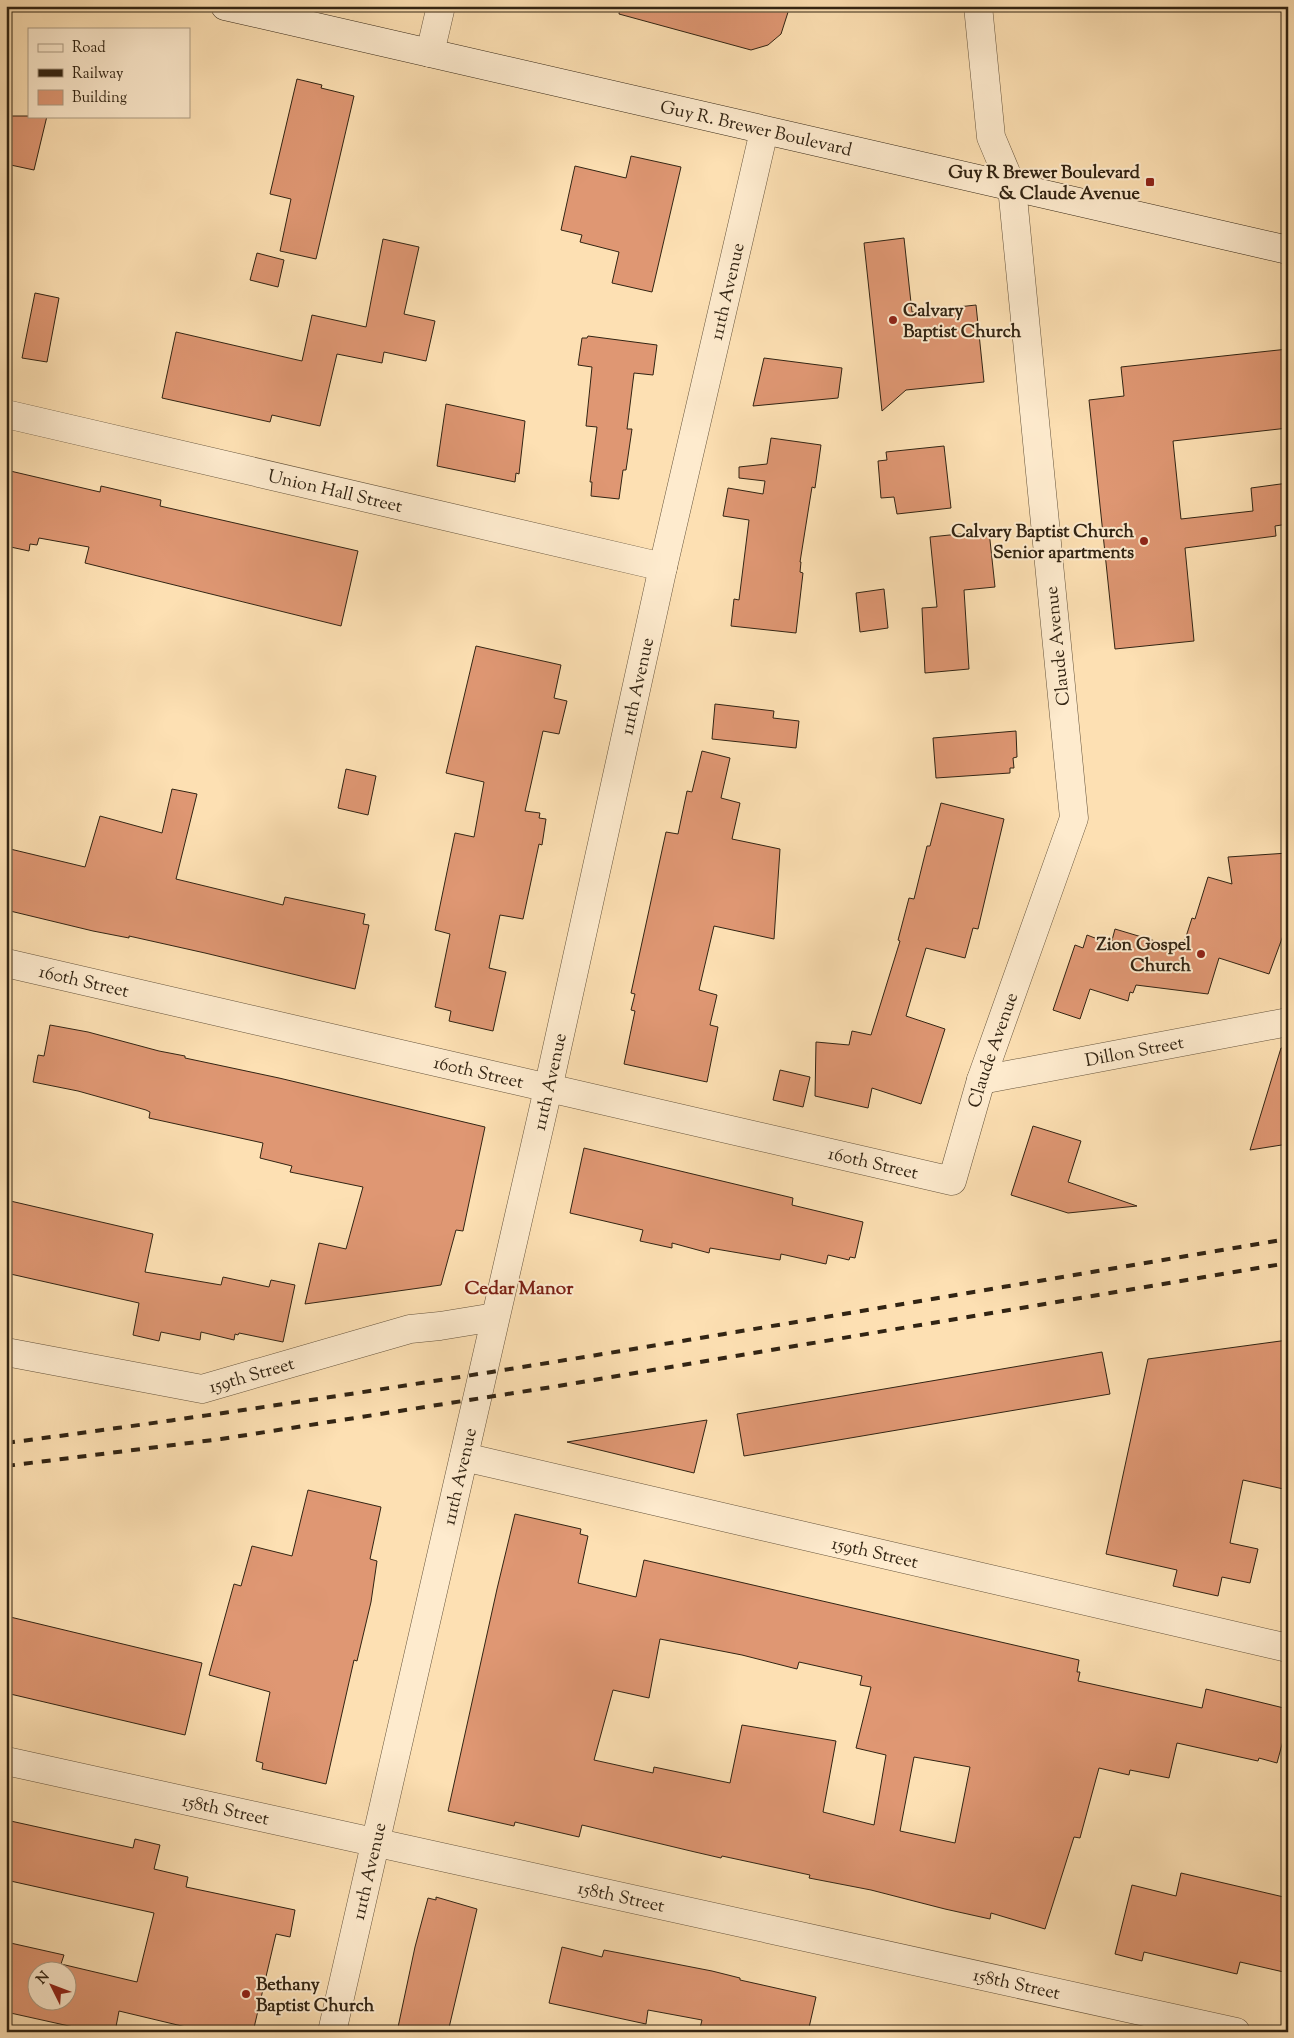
<svg xmlns="http://www.w3.org/2000/svg" width="1294" height="2038" font-family="'Sorts Mill Goudy',serif">
<style>
.building{fill:#df9773;stroke:#322413;fill-rule:evenodd}
.lines{fill:none;stroke-linecap:round;stroke-linejoin:round}
.street-casing{stroke:#65533b;stroke-width:29}
.secondary-casing{stroke:#322413;stroke-width:29}
.street{stroke:#feebce;stroke-width:28}
.secondary{stroke:#feebce;stroke-width:28}
.rail{stroke:#322413;stroke-width:4;stroke-dasharray:9 9;stroke-linecap:butt}
.poi-dot{fill:#8f2418;stroke:#feebce;stroke-width:2}
.labels{text-anchor:middle;stroke-width:4;stroke-linejoin:round;paint-order:stroke}
.street-label{font-size:18px;fill:#322413;stroke:#feebce}
.poi-label{font-size:18px;font-weight:bold;fill:#322413;stroke:#feebce;text-anchor:end}
.neighbourhood-label{font-size:19px;font-weight:bold;fill:#7a1f14;stroke:#feebce}
</style>
<rect width="100%" height="100%" fill="#fde0b3"/>
<filter id="stains"><feTurbulence type="fractalNoise" baseFrequency=".004" numOctaves="4"/><feColorMatrix values="0 0 0 0 .2 0 0 0 0 .09 0 0 0 0 .02 0 0 0 .5 -.17"/></filter>
<radialGradient id="worn" r=".72"><stop offset=".6" stop-color="#630" stop-opacity="0"/><stop offset="1" stop-color="#630" stop-opacity=".3"/></radialGradient>
<g class="building">
<polygon points="620,6 790,6 781,34 768,45 751,50 619,14"/>
<polygon points="297,79 322,85 321,88 354,96 316,259 280,251 291,199 270,194"/>
<polygon points="6,116 47,116 34,170 6,164"/>
<polygon points="631,156 681,167 652,292 612,283 619,252 580,242 582,235 561,230 575,166 626,178"/>
<polygon points="904,238 912,312 976,305 984,382 906,390 882,411 864,243"/>
<polygon points="383,239 419,247 404,314 435,321 426,361 384,352 382,363 337,354 320,426 272,415 270,422 162,398 176,332 302,361 312,315 366,327"/>
<polygon points="257,253 284,260 278,287 250,280"/>
<polygon points="35,293 59,298 47,362 22,358"/>
<polygon points="588,336 657,345 653,375 634,373 627,429 632,429 626,470 623,470 619,499 591,496 592,482 590,482 597,427 586,426 592,367 578,365 582,338 587,338"/>
<polygon points="1288,349 1288,428 1173,441 1181,519 1253,511 1251,488 1288,483 1288,524 1275,526 1276,536 1185,548 1194,641 1115,649 1089,400 1124,396 1121,367"/>
<polygon points="764,358 842,368 838,398 753,406"/>
<polygon points="446,404 525,421 519,474 516,473 515,482 437,466"/>
<polygon points="771,438 821,445 815,488 812,487 800,562 801,562 800,572 803,573 796,633 731,626 734,599 739,600 749,520 723,516 728,488 763,494 765,481 739,478 739,467 767,464"/>
<polygon points="944,446 951,508 897,514 894,497 881,498 878,461 887,460 886,452"/>
<polygon points="6,470 100,492 101,486 161,500 160,506 358,551 341,626 85,563 89,547 39,538 37,545 30,544 29,551 6,546"/>
<polygon points="989,531 995,587 964,590 969,669 925,673 922,608 937,607 930,537"/>
<polygon points="884,589 888,628 860,632 856,593"/>
<polygon points="476,646 561,665 554,698 567,701 559,734 543,731 525,811 540,813 539,818 546,819 542,845 539,844 523,919 500,915 489,968 506,972 493,1031 449,1021 451,1011 435,1007 450,934 435,930 455,833 474,837 484,782 446,773"/>
<polygon points="715,704 774,711 773,718 799,721 796,748 712,739"/>
<polygon points="1016,731 1017,757 1013,758 1014,768 1010,768 1010,773 936,778 933,738"/>
<polygon points="702,751 730,758 721,798 740,803 732,839 780,849 774,939 714,926 699,990 717,995 710,1025 718,1027 707,1082 624,1064 635,1011 631,1010 635,994 631,993 666,832 678,834 687,791 692,792"/>
<polygon points="346,769 376,776 368,815 338,808"/>
<polygon points="172,789 197,794 176,879 283,905 285,897 365,914 363,924 369,925 355,989 205,953 129,936 129,938 93,931 6,910 6,848 85,867 100,816 162,833"/>
<polygon points="941,803 1004,819 978,929 973,928 965,958 926,948 906,1016 945,1029 921,1104 872,1088 868,1108 815,1096 816,1042 849,1045 852,1031 871,1035 900,941 898,940 909,898 914,899 927,846 930,846"/>
<polygon points="1288,853 1288,922 1269,974 1219,958 1208,994 1136,985 1133,993 1130,992 1128,1001 1090,989 1080,1019 1053,1010 1075,945 1083,948 1087,935 1111,944 1115,929 1182,949 1192,918 1195,919 1208,877 1232,884 1228,857"/>
<polygon points="50,1025 88,1032 159,1051 185,1056 185,1058 279,1078 485,1127 463,1231 456,1230 441,1285 305,1304 319,1243 346,1249 363,1187 290,1172 292,1166 260,1158 263,1143 149,1118 150,1112 146,1110 78,1091 33,1082 38,1055 44,1056"/>
<polygon points="1281,1048 1288,1049 1288,1144 1250,1150"/>
<polygon points="780,1070 810,1077 803,1107 773,1100"/>
<polygon points="1033,1126 1081,1141 1068,1182 1137,1206 1068,1213 1011,1195"/>
<polygon points="584,1148 793,1198 792,1205 863,1222 855,1258 850,1257 849,1260 828,1255 826,1264 781,1254 780,1260 710,1248 709,1253 672,1243 672,1248 640,1241 643,1230 570,1213"/>
<polygon points="6,1200 153,1234 145,1272 221,1285 223,1277 269,1287 271,1280 295,1285 283,1342 239,1333 238,1335 235,1334 234,1340 201,1332 200,1340 161,1332 159,1341 133,1335 139,1303 6,1273"/>
<polygon points="1288,1340 1288,1490 1243,1480 1230,1543 1258,1549 1250,1583 1222,1577 1218,1596 1173,1586 1177,1570 1106,1554 1148,1359"/>
<polygon points="1102,1352 1110,1394 744,1456 737,1414"/>
<polygon points="707,1420 694,1473 567,1442"/>
<polygon points="308,1490 381,1507 370,1559 377,1561 371,1602 357,1661 354,1660 326,1784 262,1769 263,1763 256,1761 270,1692 209,1675 234,1584 241,1586 252,1546 292,1556"/>
<path d="M515 1514 581 1529 580 1534 588 1536 578 1583 636 1597 644 1560 1079 1660 1077 1672H1080L1078 1681 1202 1708 1206 1689 1288 1709V1722L1277 1763 1259 1758 1258 1761 1177 1743 1169 1778 1130 1770 1129 1775 1099 1768 1080 1838 1074 1837 1045 1929 991 1913 990 1919 945 1909 871 1890 809 1878 810 1875 722 1856 721 1858 695 1852 582 1825 579 1837 515 1822 514 1826 448 1811 497 1589ZM660 1639 742 1655 797 1669 799 1662 862 1676 860 1685 871 1687 856 1748 886 1755 874 1825 823 1812 836 1741 742 1725 730 1783 654 1767 653 1773 594 1760 613 1690 649 1698ZM914 1757 970 1767 955 1843 900 1831Z"/>
<polygon points="6,1616 202,1663 185,1735 6,1693"/>
<path d="M6 1820 133 1848 135 1839 160 1845 154 1869 188 1877 186 1887 295 1910 290 1937 276 1934 253 2032H185L186 2027 119 2011 115 2032H96L6 2012V1942L64 1955 61 1964 137 1982 154 1913 6 1880ZM38 1970H68V2000H38Z"/>
<polygon points="1181,1873 1288,1898 1288,1973 1240,1962 1237,1974 1144,1952 1142,1961 1115,1954 1132,1885 1176,1896"/>
<polygon points="436,1897 477,1909 448,2032 397,2032 415,1947 428,1898 436,1900"/>
<polygon points="562,1947 602,1957 604,1950 712,1971 740,1978 740,1980 816,1997 808,2032 699,2032 702,2020 648,2010 646,2024 549,2003"/>
</g>
<g class="lines">
<g class="street-casing">
<g id="street">
<polyline points="430,53 441,6"/>
<path id="s1" d="M6 414 663 567"/>
<path id="s2" d="M6 963 952 1181 981 1080 1074 818 1012 187 991 137 978 6"/>
<path id="s3" d="M981 1080 1288 1022"/>
<path id="s4" d="M6 1352 202 1389 410 1329 440 1326 495 1317"/>
<path id="s5" d="M464 1457 1288 1648"/>
<path id="s6" d="M6 1761 1236 2032"/>
<path id="s7" d="M332 2032 548 1089 663 567 764 131"/>
</g>
</g>
<g class="secondary-casing">
<g id="secondary">
<path id="s8" d="M225 6 1288 250"/>
</g>
</g>
<use href="#street" class="street"/>
<use href="#secondary" class="secondary"/>
<g class="rail">
<path d="M6 1443C435 1387 861 1310 1288 1239"/>
<polyline points="6,1466 221,1439 552,1387 1288,1263"/>
</g>
</g>
<g class="poi-dot">
<rect x="1145" y="177" width="10" height="10" rx="2.5"/>
<circle cx="893" cy="320" r="5"/>
<circle cx="1144" cy="541" r="5"/>
<circle cx="1201" cy="954" r="5"/>
<circle cx="246" cy="1994" r="5"/>
</g>
<g class="labels">
<g class="street-label">
<text dy="6" stroke="none"><textPath href="#s8" startOffset="545">Guy R. Brewer Boulevard</textPath></text>
<text dy="6" stroke="none"><textPath href="#s7" startOffset="1785">111th Avenue</textPath></text>
<text dy="6" stroke="none"><textPath href="#s1" startOffset="338">Union Hall Street</textPath></text>
<text transform="translate(1057 646) rotate(-96)" y="6">Claude Avenue</text>
<text dy="6" stroke="none"><textPath href="#s7" startOffset="1380">111th Avenue</textPath></text>
<text dy="6" stroke="none"><textPath href="#s2" startOffset="80">160th Street</textPath></text>
<text dy="6" stroke="none"><textPath href="#s2" startOffset="1108">Claude Avenue</textPath></text>
<text dy="6" stroke="none"><textPath href="#s3" startOffset="156">Dillon Street</textPath></text>
<text dy="6" stroke="none"><textPath href="#s2" startOffset="485">160th Street</textPath></text>
<text dy="6" stroke="none"><textPath href="#s7" startOffset="975">111th Avenue</textPath></text>
<text dy="6" stroke="none"><textPath href="#s2" startOffset="890">160th Street</textPath></text>
<text dy="6" stroke="none"><textPath href="#s4" startOffset="251">159th Street</textPath></text>
<text dy="6" stroke="none"><textPath href="#s7" startOffset="570">111th Avenue</textPath></text>
<text dy="6" stroke="none"><textPath href="#s5" startOffset="422">159th Street</textPath></text>
<text dy="6" stroke="none"><textPath href="#s6" startOffset="225">158th Street</textPath></text>
<text dy="6" stroke="none"><textPath href="#s7" startOffset="165">111th Avenue</textPath></text>
<text dy="6" stroke="none"><textPath href="#s6" startOffset="630">158th Street</textPath></text>
<text dy="6" stroke="none"><textPath href="#s6" startOffset="1035">158th Street</textPath></text>
</g>
<g class="poi-label">
<text x="1140" y="178">Guy R Brewer Boulevard<tspan x="1140" dy="21">&amp; Claude Avenue</tspan></text>
<text x="903" y="316" text-anchor="start">Calvary<tspan x="903" dy="21">Baptist Church</tspan></text>
<text x="1134" y="537">Calvary Baptist Church<tspan x="1134" dy="21">Senior apartments</tspan></text>
<text x="1191" y="950">Zion Gospel<tspan x="1191" dy="21">Church</tspan></text>
<text x="256" y="1990" text-anchor="start">Bethany<tspan x="256" dy="21">Baptist Church</tspan></text>
</g>
<g class="neighbourhood-label">
<text x="519" y="1294">Cedar Manor</text>
</g>
</g>
<rect width="1294" height="2038" fill="none" stroke="#fde0b3" stroke-width="25"/>
<rect x="8" y="8" width="1279" height="2023" fill="none" stroke="#322413" stroke-width="2.5"/>
<rect x="12" y="12" width="1269" height="2013" fill="none" stroke="#322413"/>
<rect x="28" y="28" width="162" height="90" fill="#feebce" stroke="#ac9b83"/>
<rect x="38" y="44" width="25" height="8" fill="#feebce" stroke="#ac9b83"/>
<text x="72" y="52" font-size="15" fill="#322413">Road</text>
<rect x="38" y="69" width="25" height="8" fill="#322413" stroke="#ac9b83"/>
<text x="72" y="78" font-size="15" fill="#322413">Railway</text>
<rect x="38" y="90" width="25" height="15" fill="#df9773" stroke="#ac9b83"/>
<text x="72" y="102" font-size="15" fill="#322413">Building</text>
<g transform="translate(52 1986) rotate(312)"><circle r="24" fill="#feebce" stroke="#ac9b83"/>
<path d="M0-4L9 19L0 12L-9 19Z" fill="#8f2418"/>
<text y="-8" font-size="14" font-weight="bold" text-anchor="middle" fill="#322413">N</text>
</g>
<rect width="100%" height="100%" filter="url(#stains)"/>
<rect width="100%" height="100%" fill="url(#worn)"/>
</svg>
